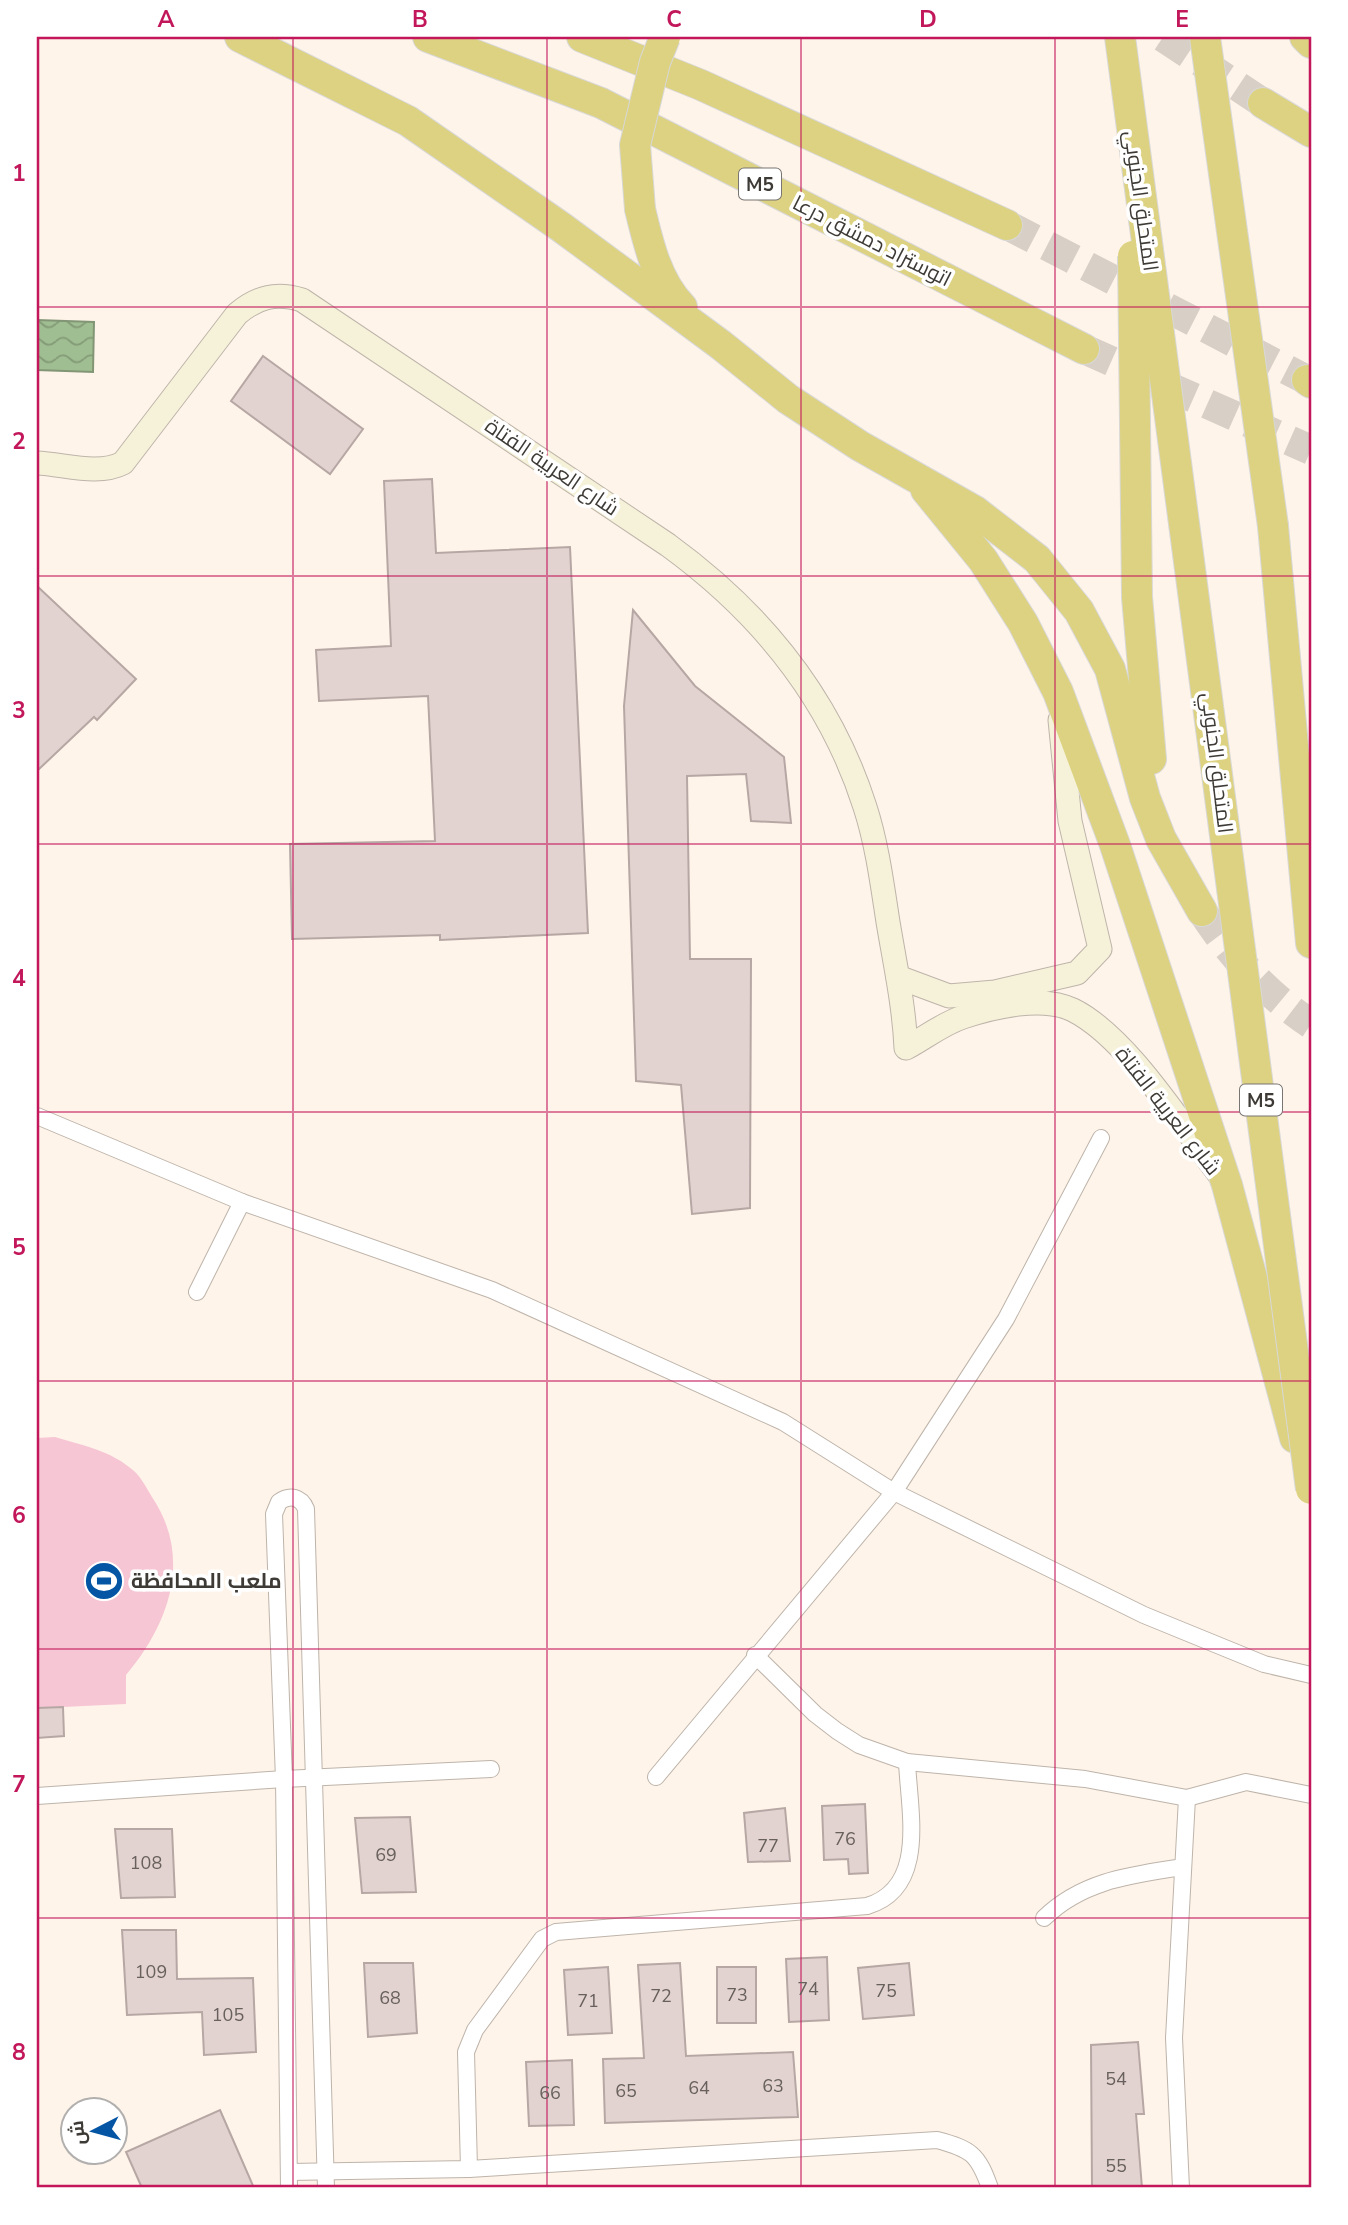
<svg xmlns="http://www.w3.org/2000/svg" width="1348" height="2225" font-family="'Nunito Sans',Cairo,sans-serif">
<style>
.park{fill:#f6c6d5}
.water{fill:url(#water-waves);stroke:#829676;stroke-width:2}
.building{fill:#e3d3d0;stroke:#b6a7a4;stroke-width:2}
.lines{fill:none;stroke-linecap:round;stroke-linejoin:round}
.highway-tunnel{stroke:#d8cfc6;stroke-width:30;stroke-dasharray:30 15;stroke-linecap:butt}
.street-casing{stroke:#beb4aa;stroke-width:18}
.secondary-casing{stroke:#beb4aa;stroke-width:25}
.highway-casing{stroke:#d8d8d7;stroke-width:32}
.street{stroke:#fff;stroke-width:16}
.secondary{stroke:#f5f2d9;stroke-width:23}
.highway{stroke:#ddd281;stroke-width:30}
.highway-bridge-casing{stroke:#d8d8d7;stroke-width:32;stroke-linecap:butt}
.highway-bridge{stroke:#ddd281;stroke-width:30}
.grid{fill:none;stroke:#c2185b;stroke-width:2;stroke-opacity:0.55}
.labels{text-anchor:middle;stroke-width:7;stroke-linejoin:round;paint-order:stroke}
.number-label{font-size:18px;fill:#67605c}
.shield{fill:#fff;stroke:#787572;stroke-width:2}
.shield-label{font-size:19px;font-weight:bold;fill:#3e3a36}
.street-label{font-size:21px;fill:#3e3a36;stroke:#fff}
.poi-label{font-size:21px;font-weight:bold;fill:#3e3a36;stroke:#fff;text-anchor:start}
.neatline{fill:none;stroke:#c2185b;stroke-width:2.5}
.grid-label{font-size:23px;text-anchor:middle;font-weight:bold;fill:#c2185b}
</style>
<defs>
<pattern id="water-waves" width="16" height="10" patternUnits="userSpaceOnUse" patternTransform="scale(1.75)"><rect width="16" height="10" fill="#9fbe91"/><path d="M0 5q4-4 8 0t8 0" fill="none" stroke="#839b77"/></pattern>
</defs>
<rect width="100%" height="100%" fill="#fff4ea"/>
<path class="park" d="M55 1437C82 1445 112 1451 134 1471 141 1477 147 1489 152 1497 193 1558 169 1624 126 1675V1704L63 1707 64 1736 37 1738V1438Z"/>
<polygon class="water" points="37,320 94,322 93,372 37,370"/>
<g class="building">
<polygon points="263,356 363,429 330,474 231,401"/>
<polygon points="432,479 436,553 570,547 588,933 440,940 440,935 292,939 290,844 435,841 428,696 319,701 316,650 391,646 384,481"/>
<polygon points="37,586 136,679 97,720 94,717 37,771"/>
<polygon points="633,610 695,686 784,757 791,823 751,821 746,774 687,776 690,959 751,959 750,1208 692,1214 681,1085 636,1081 624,706"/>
<polygon points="63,1707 64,1736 37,1738 37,1708"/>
<polygon points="865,1804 868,1873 849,1874 848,1859 824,1860 822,1806"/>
<polygon points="785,1808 790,1861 748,1862 744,1813"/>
<polygon points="410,1817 416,1892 362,1893 355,1818"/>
<polygon points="115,1829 172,1829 175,1897 121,1898"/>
<polygon points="122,1930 176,1930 177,1979 253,1978 256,2052 204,2055 202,2012 127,2015"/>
<polygon points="827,1957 829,2020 789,2022 786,1959"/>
<polygon points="364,1963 413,1963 417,2033 368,2037"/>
<polygon points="680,1963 686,2056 793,2052 798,2117 605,2123 603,2059 644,2058 638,1965"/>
<polygon points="909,1963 914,2015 863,2019 858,1968"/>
<polygon points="608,1967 612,2033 568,2035 564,1970"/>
<rect x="717" y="1967" width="39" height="56"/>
<polygon points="1138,2042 1144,2114 1136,2114 1142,2188 1092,2188 1091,2045"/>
<polygon points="572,2060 574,2125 529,2126 526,2062"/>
<polygon points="220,2110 254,2188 142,2188 126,2152"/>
</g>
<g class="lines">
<g class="highway-tunnel">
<polyline points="1163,37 1263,103"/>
<polyline points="1007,225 1307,380"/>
<polyline points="1084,349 1311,450"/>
<path d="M1202 911C1231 956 1266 994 1311 1024"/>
</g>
<g class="street-casing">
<g id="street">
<polyline points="37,1116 242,1202 492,1290 783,1422 894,1492 1144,1615 1264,1664 1311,1675"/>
<polyline points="197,1292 242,1202"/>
<polyline points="755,1655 815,1714 837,1731 859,1745 907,1762 1085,1779 1187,1798 1246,1782 1311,1795"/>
<polyline points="656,1777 894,1492 1006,1319 1101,1138"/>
<polyline points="37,1796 284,1779 491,1769"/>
<path d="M1044 1918C1083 1880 1132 1875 1183 1867"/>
<path d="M469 2169 466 2052 475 2030 542 1939 556 1932 867 1906C928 1888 909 1811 907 1762"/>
<path d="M289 2172 469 2169 937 2140C971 2149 978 2154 990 2188"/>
<path d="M289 2188 284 1779 274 1514 279 1502C290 1494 301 1497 306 1509L326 2188"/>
<polyline points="1181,2188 1174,2038 1187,1798"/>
</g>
</g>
<g class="secondary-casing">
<g id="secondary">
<path d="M37 463C64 464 98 476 123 463L237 314C257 297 276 292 302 300L668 545C760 612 830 697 865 807 877 844 882 883 888 922 895 964 904 1005 906 1048 925 1038 942 1024 963 1017 993 1007 1043 995 1073 1010 1127 1037 1182 1126 1219 1174"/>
<polyline points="898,977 949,996 995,992 1077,973 1100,949 1070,821 1060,720"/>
</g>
</g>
<g class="highway-casing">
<g id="highway">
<polyline points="240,37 408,121 561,227 721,345 788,399 860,446 975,511 1037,559 1079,611 1110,669 1145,798 1161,839 1202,911"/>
<polyline points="428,37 601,103 1084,349"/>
<polyline points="582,37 701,85 1007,225"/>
<polyline points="1305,37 1311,43"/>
<polyline points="1263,103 1311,132"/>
<path d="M640 209C648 243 657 282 682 307"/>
<polyline points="1307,380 1311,383"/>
<polyline points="1135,424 1137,597 1151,759"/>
<polyline points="926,490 983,560 1023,623 1058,692 1115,845 1227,1185 1295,1438"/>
<polyline points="1273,526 1311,943"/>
</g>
</g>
<use href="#street" class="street"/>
<use href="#secondary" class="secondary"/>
<use href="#highway" class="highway"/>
<g class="highway-bridge-casing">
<g id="highway-bridge">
<polyline points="1120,37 1311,1489"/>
<polyline points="1205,37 1273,526"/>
<polyline points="640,209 635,145 655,62 665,37"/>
<polyline points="1133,256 1135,424"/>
</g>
</g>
<use href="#highway-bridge" class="highway-bridge"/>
</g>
<path class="grid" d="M293 37V2188M547 37V2188M801 37V2188M1055 37V2188M37 307H1311M37 576H1311M37 844H1311M37 1112H1311M37 1381H1311M37 1649H1311M37 1918H1311"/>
<defs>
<g id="stadium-disc" transform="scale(2.0125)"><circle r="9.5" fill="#0456a4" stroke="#fff"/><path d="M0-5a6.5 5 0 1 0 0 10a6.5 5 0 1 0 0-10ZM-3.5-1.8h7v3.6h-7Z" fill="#fff"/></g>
</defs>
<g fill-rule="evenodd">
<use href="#stadium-disc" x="104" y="1581"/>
</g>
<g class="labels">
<g class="number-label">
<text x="845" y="1845">76</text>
<text x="768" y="1852">77</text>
<text x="386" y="1861">69</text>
<text x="146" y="1869">108</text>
<text x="151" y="1978">109</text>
<text x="808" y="1995">74</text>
<text x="886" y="1997">75</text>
<text x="737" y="2001">73</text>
<text x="661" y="2002">72</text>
<text x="390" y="2004">68</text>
<text x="588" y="2007">71</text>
<text x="228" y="2021">105</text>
<text x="1116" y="2085">54</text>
<text x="773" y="2092">63</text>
<text x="699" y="2094">64</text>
<text x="626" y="2097">65</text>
<text x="550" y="2099">66</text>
<text x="1116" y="2172">55</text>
</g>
<g class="shield">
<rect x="739" y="168.5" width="42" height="31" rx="5"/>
<rect x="1240" y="1084.5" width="42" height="31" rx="5"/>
</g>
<g class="shield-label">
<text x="760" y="191">M5</text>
<text x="1261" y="1107">M5</text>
</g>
<g class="street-label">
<text transform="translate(1141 201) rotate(82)" y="7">المتحلق الجنوبي</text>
<text transform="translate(872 241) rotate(27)" y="7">اتوستراد دمشق درعا</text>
<text transform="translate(552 467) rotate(34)" y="7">شارع العربية الفتاة</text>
<text transform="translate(1217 763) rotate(83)" y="7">المتحلق الجنوبي</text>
<text transform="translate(1168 1111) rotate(52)" y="7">شارع العربية الفتاة</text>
</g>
<g class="poi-label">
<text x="131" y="1588">ملعب المحافظة</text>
</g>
</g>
<rect width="1348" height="2225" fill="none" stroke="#ffffff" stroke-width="77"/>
<g transform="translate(94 2131) rotate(264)"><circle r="33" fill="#ffffff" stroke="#b2b0af" stroke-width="2"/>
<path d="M0-5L12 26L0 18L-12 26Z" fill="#0456a4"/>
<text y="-10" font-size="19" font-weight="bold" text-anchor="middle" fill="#3e3a36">ش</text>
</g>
<rect x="38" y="38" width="1272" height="2148" class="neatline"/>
<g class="grid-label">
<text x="166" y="27">A</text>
<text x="420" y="27">B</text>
<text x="674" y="27">C</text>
<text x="928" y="27">D</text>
<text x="1182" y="27">E</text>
<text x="19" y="181">1</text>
<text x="19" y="449">2</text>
<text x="19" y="718">3</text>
<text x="19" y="986">4</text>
<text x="19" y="1255">5</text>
<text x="19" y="1523">6</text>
<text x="19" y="1792">7</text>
<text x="19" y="2060">8</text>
</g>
</svg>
